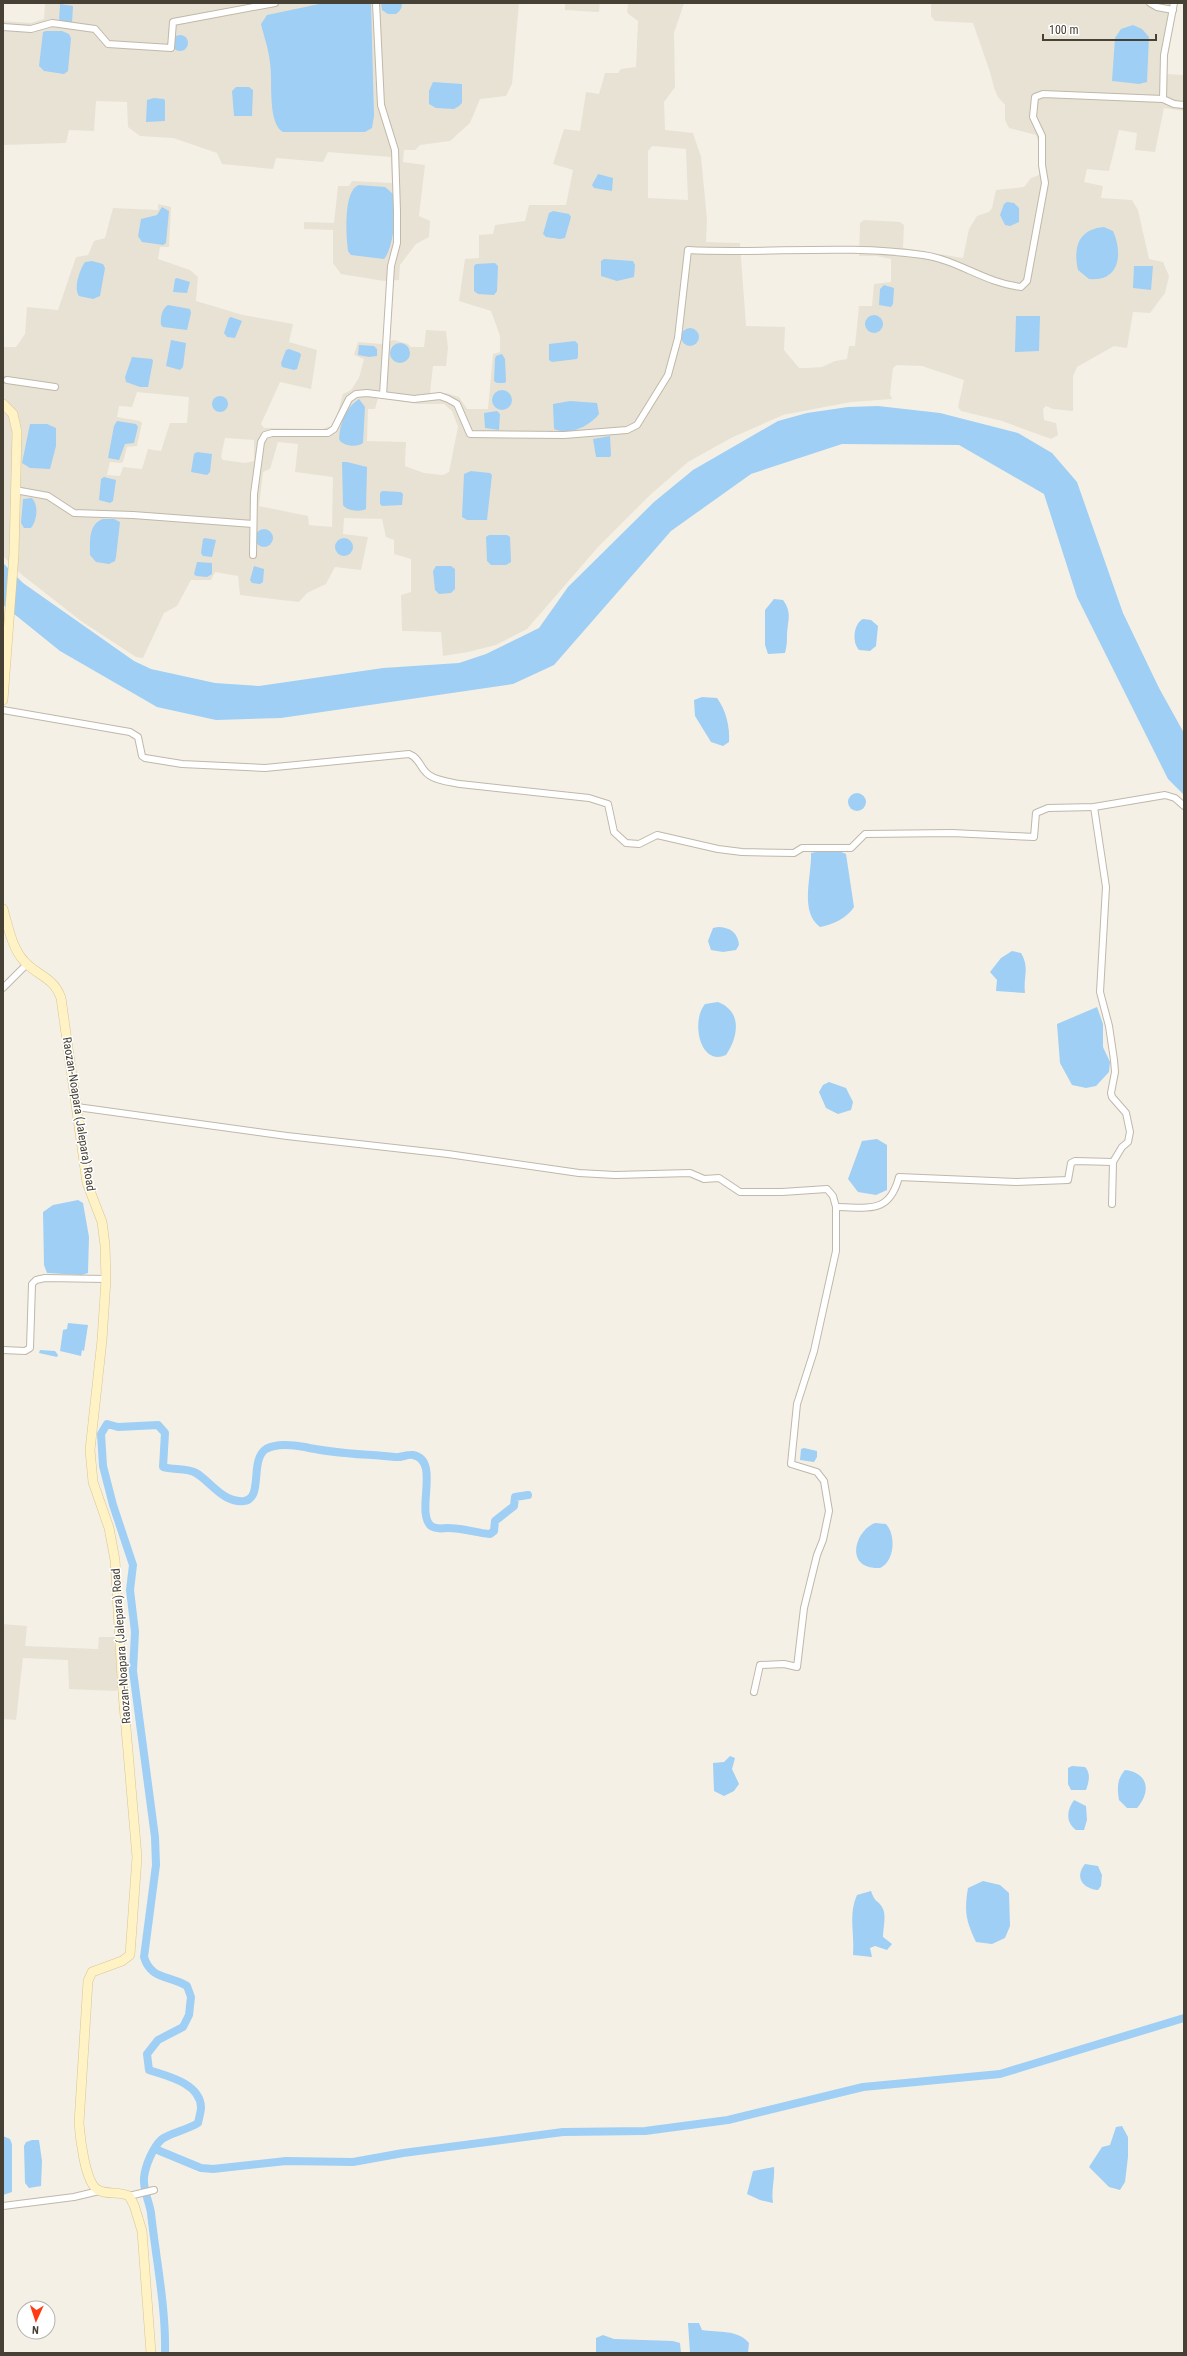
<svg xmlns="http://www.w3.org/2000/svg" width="1187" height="2356" font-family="'Roboto Condensed',sans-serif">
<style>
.residential{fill:#e8e2d4;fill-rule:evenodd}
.water{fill:#9fcff4}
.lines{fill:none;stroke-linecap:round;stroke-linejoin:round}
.canal{stroke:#9fcff4;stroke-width:8}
.street-casing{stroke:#c0b8a8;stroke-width:8}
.secondary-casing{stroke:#d7c693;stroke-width:10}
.street{stroke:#fff;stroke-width:6}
.secondary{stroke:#fff2c5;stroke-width:9}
.labels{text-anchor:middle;stroke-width:3;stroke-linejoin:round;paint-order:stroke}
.street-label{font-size:12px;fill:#474135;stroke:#fff}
</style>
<rect width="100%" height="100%" fill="#f4f0e6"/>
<g class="residential">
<polygon points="45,3 519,3 512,84 506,96 480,99 470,123 450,141 420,145 415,150 404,150 403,162 425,165 419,216 430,221 429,237 416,244 400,265 399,280 384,281 341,274 333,263 333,230 304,229 304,222 334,223 338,186 349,186 352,181 392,183 391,157 328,152 323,162 276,158 273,169 222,164 217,153 173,138 140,136 128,127 127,102 96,101 94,131 69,130 66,143 3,145 3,21 31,23 44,19"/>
<polygon points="565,3 600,3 599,12 565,10"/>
<path d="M628 3H684L674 33 675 87 664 102 665 130 693 133 701 157 707 219 706 242 740 243 746 326 785 327 784 350 799 368H808L822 367 835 361 847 359 849 346H855L859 306H872L874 284 891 282V259L877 256H859L860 223 864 220 900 222 904 225 903 248 963 258 969 229 977 216 989 212 992 208 996 190 1024 187 1031 178 1039 175 1040 147 1036 135 1009 128 1005 120V105L998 97 994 88 990 72 973 23 935 21 931 16V3H1177L1168 55 1167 74 1184 75V111L1164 108 1155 152 1135 150 1137 133 1119 130 1109 171 1087 169 1084 182 1103 186 1101 198 1132 200 1138 210 1149 259 1163 262 1169 276 1165 293 1150 313 1133 312 1127 348 1114 346 1077 367 1073 376V411L1053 409 1046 406 1043 409 1044 420 1056 423 1058 435 1051 439 1002 421 961 411 958 407 964 380 922 366 897 365 893 368 890 394 892 399 851 402 783 415 731 438 688 462 650 495 598 547 527 629 496 645 468 652 443 656 441 632 402 631 401 595 411 592V559L394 554V540L386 537 382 519 344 518 343 534 368 537 361 570 335 567 326 584 307 593 299 602 240 595 238 576 215 572 211 580H191L177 606 164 613 143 658 136 657 81 621 21 574 3 556V347H16L25 334 27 307 58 310 76 257 88 255 94 241 105 238 113 208 158 210V204L171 207 169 247H160L158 259 190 270 198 277 196 301 243 315 293 324 289 342 317 350 311 389 280 382 261 424 264 428 322 429 331 426 335 422 343 394 351 390 359 378 364 359 354 355 358 342 381 344 394 340 408 344 411 347H424L426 330 446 331 448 348 446 366H433L430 393H446L459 397 467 409H488L493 354 500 352V336L491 311 459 301 465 259 479 258V235L493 234 495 225 525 221 529 205H566L573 170 553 164 564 129 580 131 586 92 599 94 605 73H618L621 69 636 67 638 21 627 13ZM652 146 686 149 688 200 648 198V151ZM137 392 189 397 187 423H170L161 451 148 449 142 469 123 467 120 476 107 475 110 462 121 463 123 462 127 447 137 446 142 423 140 421 117 417 119 406 132 407ZM378 398 418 404H444L452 411 458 427 449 472 443 475 424 473 405 466 406 442 367 441 368 409H375ZM225 438 254 440V461L245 463 223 460 221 457ZM278 442 298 444 295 472 333 477 332 527 309 525 308 516 259 506 263 472 270 469Z"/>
<polygon points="3,1624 27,1626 25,1646 98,1649 99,1637 114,1637 119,1686 116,1691 69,1689 68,1660 23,1658 16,1720 3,1719"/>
</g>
<g class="water">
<path d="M324 3H371L374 116 372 128 365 132H283C267 123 273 80 270 63 269 50 264 37 261 24L267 15Z"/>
<path d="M381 3H402C402 8 400 11 396 14H388L382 10Z"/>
<polygon points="60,4 73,6 72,23 59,22"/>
<polygon points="1133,25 1142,29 1149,37 1147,82 1139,84 1112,81 1115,38 1121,29"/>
<polygon points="46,31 62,31 69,34 71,38 68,71 64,74 44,71 39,66 43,32"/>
<circle cx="180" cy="43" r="8"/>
<polygon points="433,82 462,84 462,103 459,106 454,109 436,108 429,104 429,91"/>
<polygon points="236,87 249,87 253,90 252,116 234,116 232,91"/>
<polygon points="154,98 164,99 165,101 165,121 146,122 147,100"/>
<polygon points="598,174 613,178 612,191 594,188 592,185"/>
<path d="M359 185 385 187 393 194C397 208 394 248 384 259L351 255 348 251C346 236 343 190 359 185Z"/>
<polygon points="1007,202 1014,203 1019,208 1019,222 1010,226 1005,225 1000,215 1004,204"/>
<polygon points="162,207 169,211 166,243 163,245 142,242 138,236 141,219 157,215"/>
<polygon points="553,211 569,214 571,217 565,238 560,239 546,237 543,234 549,213"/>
<path d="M1104 227 1113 231C1123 253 1120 282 1089 279L1078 270C1073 248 1078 229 1104 227Z"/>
<polygon points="604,259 633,261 635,265 634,277 617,281 601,276 601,261"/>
<path d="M92 261 103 264 105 268 100 296 93 299 79 296C73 288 80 269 85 262Z"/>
<polygon points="495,263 498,266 497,291 494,295 478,294 474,291 474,266 476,264"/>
<polygon points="1134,266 1153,266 1151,290 1133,288"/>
<polygon points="177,278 190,282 187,293 173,292 175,279"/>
<polygon points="884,285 894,288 893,304 891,307 879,305 880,289"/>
<path d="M168 305 190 309 191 313 187 330 163 327 161 325C160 318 162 308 168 305Z"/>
<circle cx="874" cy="324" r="9"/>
<polygon points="1016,316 1040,316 1039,351 1015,352"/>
<polygon points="231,317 242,321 235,338 227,337 224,333 229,318"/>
<circle cx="690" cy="337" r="9"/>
<polygon points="171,340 186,343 183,367 180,370 166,366"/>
<polygon points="575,341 578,344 578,357 577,359 552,362 549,360 549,344"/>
<circle cx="400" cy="353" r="10"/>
<polygon points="359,345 374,346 377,349 377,356 369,357 358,355"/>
<polygon points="289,349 300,353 301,355 297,369 294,370 282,367 281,363 286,350"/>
<polygon points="502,354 505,359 506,381 505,383 497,383 494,381 495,359 496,356"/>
<polygon points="132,357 152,359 153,361 148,387 140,387 126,382 125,377"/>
<circle cx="502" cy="400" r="10"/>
<circle cx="220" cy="404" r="8"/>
<path d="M359 399 365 407 363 443C357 448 342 446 339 439 340 423 345 408 359 399Z"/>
<path d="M570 401 597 403 599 414C590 426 569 436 554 429L553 404Z"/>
<polygon points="878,406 940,413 1018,433 1052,453 1077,482 1123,613 1159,688 1184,733 1184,795 1168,779 1077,597 1044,494 959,445 842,444 751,474 671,531 554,665 513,684 281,718 216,720 157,707 60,651 3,605 3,563 23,583 134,661 151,669 215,683 259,686 383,668 459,663 486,654 539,628 568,587 654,502 693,470 778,421 807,413 848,407"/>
<polygon points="497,411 500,414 499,430 485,428 484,413"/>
<polygon points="117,421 136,424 138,427 134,443 125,444 119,460 108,458 114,426"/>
<polygon points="30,424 47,424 56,428 56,446 50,469 30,468 22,463"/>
<polygon points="610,436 611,455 610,457 596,457 593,439"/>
<polygon points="197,452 212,454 210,472 207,475 191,472 194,454"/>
<path d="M342 462H347L367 467 366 509C360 512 347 511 343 505Z"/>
<polygon points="471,471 490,473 492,475 487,520 467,520 462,517 464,474"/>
<polygon points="104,477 116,480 113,501 110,503 99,500 101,479"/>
<polygon points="382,491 401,492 403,494 402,505 382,506 380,504 380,493"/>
<path d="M32 498C39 506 37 520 31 528H24L21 523 23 499Z"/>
<path d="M103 519H114L120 522 116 557 115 561 109 564 96 562 90 555C90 542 88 524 103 519Z"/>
<circle cx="264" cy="538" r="9"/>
<polygon points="489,535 507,535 510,537 511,562 506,565 491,565 487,561 486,537"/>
<polygon points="205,538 216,540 212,557 203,556 201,553 203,539"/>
<circle cx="344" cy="547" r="9"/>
<polygon points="197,562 212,563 212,574 207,577 196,576 194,574"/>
<polygon points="254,566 264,569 263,582 260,584 252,583 250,580"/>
<polygon points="436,566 451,566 455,569 455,589 451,593 439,594 435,590 433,571"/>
<path d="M774 599 783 600C792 612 788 620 787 634 787 641 787 645 785 653L768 654 765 645V610Z"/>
<path d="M863 619 871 620 878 626 876 646 870 651 859 650C852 643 853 624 863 619Z"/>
<path d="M702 697 717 698C726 710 730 727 729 742L723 746 711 742 695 716 694 700Z"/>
<circle cx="857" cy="802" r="9"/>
<path d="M826 850 839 851 846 854 854 907C847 918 832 925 820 927 799 911 812 876 811 853Z"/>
<path d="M718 927C730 927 738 933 739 945L736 950 723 952 711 950 708 941 713 928Z"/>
<path d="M1012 951 1021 953C1030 968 1023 977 1025 993L996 991 997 980 990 972 1001 958Z"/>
<path d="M718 1002C743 1012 738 1037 726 1055 699 1067 691 1020 705 1004Z"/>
<polygon points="1097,1007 1103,1024 1103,1047 1110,1062 1109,1072 1096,1086 1086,1088 1072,1085 1060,1063 1057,1024"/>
<polygon points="829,1082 846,1088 853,1102 851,1110 838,1114 826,1108 819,1092 823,1085"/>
<polygon points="877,1139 887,1145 887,1190 876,1195 858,1192 848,1179 862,1141"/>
<polygon points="78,1200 83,1203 89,1237 88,1273 82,1275 47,1273 44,1265 43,1212 53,1205"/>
<polygon points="68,1323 88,1325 84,1351 82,1350 81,1356 60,1351 63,1330 67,1329"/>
<polygon points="40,1350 55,1351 58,1355 57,1357 39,1353"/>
<polygon points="804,1448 817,1451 817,1457 814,1462 800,1460 801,1449"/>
<path d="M875 1523 886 1524C896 1535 895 1561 880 1568 844 1570 854 1531 875 1523Z"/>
<polygon points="730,1756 735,1758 732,1769 739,1784 734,1791 724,1796 714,1791 713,1763 724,1762"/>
<path d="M1072 1766 1085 1767C1091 1773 1089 1782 1086 1790H1071L1068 1784V1768Z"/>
<path d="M1125 1770C1149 1773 1151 1792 1137 1808H1127L1119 1800C1117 1788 1117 1779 1125 1770Z"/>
<path d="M1074 1800 1086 1806 1087 1820 1084 1830H1076C1065 1822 1067 1810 1074 1800Z"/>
<path d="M1085 1864 1098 1866 1102 1875 1101 1886 1098 1890C1083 1889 1074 1877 1085 1864Z"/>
<path d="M983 1881 1000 1885 1009 1893 1010 1926 1005 1938 992 1944 976 1942C966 1921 964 1912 968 1888Z"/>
<path d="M871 1891C875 1903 878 1900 882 1907 887 1914 883 1928 883 1937L892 1944 887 1950 875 1946 870 1948 872 1957 853 1955C855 1934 848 1915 857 1895Z"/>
<polygon points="1122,2126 1128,2137 1128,2157 1125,2182 1120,2190 1109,2187 1089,2167 1102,2147 1110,2145 1116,2127"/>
<polygon points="3,2136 10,2139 12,2144 12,2192 3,2195"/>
<polygon points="32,2140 39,2140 42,2161 41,2186 29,2188 25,2183 24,2146 26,2142"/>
<path d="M774 2167C775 2180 771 2190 773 2203L760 2200 747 2194 753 2171Z"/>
<path d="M688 2323H699L702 2330C719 2333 737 2329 749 2343L748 2353H690Z"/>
<polygon points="603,2335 614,2339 673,2341 680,2343 681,2353 596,2353 596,2338"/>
</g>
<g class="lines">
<g class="canal">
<polyline points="155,2149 201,2168 213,2169 286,2161 353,2162 403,2153 563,2132 645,2131 728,2120 863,2087 1000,2074 1184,2018"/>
<path d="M165 2353C166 2306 156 2260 151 2213 149 2201 143 2190 144 2178 145 2166 153 2147 162 2139 173 2132 187 2130 198 2123 199 2118 201 2112 201 2107 200 2083 167 2076 149 2070L147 2054 158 2040 183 2027 189 2015 191 1997 187 1986C169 1975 151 1980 144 1957L156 1865 155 1837 133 1671 135 1632 130 1590 133 1565 113 1505 103 1466 101 1434 107 1424 118 1427 158 1425 165 1433 163 1467C172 1470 188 1468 196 1473 211 1482 223 1503 244 1501 264 1498 249 1460 266 1449 276 1443 294 1445 305 1447 334 1454 365 1454 395 1457 401 1458 407 1454 413 1455 441 1460 415 1512 431 1526 437 1530 442 1528 448 1528 463 1528 476 1533 490 1534L494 1531 495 1521 514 1506 515 1497 528 1495"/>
</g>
<g class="street-casing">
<g id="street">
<polyline points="376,3 381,105 395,150 397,211 397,243 391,266 383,395"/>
<polyline points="1150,3 1157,7 1173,10"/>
<polyline points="3,27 31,29 52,23 95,29 108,44 171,48 173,22 275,3"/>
<polyline points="1163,99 1164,55 1174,3"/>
<polyline points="7,380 55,387"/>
<polyline points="15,490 48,496 74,513 133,515 253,524"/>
<path d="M253 555 254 494 261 442 265 435 272 433H328L334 429 349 399 356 394 367 393 414 399 440 396 448 399 457 404 470 434 564 435 627 430 637 425 668 375 678 338 688 250C766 254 845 244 923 255 958 260 985 283 1021 287L1027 281 1045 183 1042 165V136L1033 117 1035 97 1043 94 1163 99 1174 104 1184 105"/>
<path d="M3 710 130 732 138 737 142 756 145 758 182 764 265 768 409 754C420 758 420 769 429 775 437 781 450 782 460 784L589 798 608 804 614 832 626 843 639 844 657 835 718 849 742 852 794 853 802 848H851L865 834 952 833 1034 837 1036 813 1048 808 1094 807 1165 795 1175 798 1184 806"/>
<polyline points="3,988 27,964"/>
<polyline points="77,1107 287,1136 448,1154 579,1173 615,1175 690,1173 704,1179 719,1178 740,1192 782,1192 827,1189 833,1196 836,1207 836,1251 814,1351 797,1404 791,1464 817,1472 824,1481 829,1511 823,1540 817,1555 804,1608 797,1667 784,1664 760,1665 754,1692"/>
<polyline points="1112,1204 1113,1162"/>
<path d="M836 1207C868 1207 889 1215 899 1177L1016 1182 1068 1180 1071 1163 1075 1161 1113 1162 1122 1147 1128 1142 1130 1132 1126 1113 1112 1097 1111 1093 1115 1072 1114 1060 1109 1026 1100 992 1106 887 1094 807"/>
<polyline points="3,1350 25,1351 30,1348 32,1284 36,1280 45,1278 106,1279"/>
<polyline points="129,2196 154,2190"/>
<polyline points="3,2206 74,2197 99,2191"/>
</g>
</g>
<g class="secondary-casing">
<g id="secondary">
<polyline points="3,404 13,414 17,432 14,554 3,700"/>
<path d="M3 909C8 926 12 948 24 961 37 976 53 976 61 998L87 1183 102 1222 105 1245 106 1279 102 1340 90 1450 93 1482 109 1528 115 1560 123 1693 137 1857 130 1955 122 1961 92 1972 88 1981 79 2123C80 2137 85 2183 98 2190 107 2195 119 2191 129 2196L134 2205 142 2231 151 2353"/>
</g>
</g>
<use href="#street" class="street"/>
<use href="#secondary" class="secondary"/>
</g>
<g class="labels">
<g class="street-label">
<text transform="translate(79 1114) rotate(81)" y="4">Raozan-Noapara (Jalepara) Road</text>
<text transform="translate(121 1646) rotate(-94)" y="4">Raozan-Noapara (Jalepara) Road</text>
</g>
</g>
<rect width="1187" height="2356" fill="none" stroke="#474135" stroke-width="8"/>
<g transform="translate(36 2320) rotate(183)"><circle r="19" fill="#ffffff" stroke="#b5b3ae"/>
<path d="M0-3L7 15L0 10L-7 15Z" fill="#ff3c12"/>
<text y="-6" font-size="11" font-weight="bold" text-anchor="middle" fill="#474135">N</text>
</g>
<path d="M1043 34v6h113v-6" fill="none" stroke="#474135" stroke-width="2"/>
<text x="1049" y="34" font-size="12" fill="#474135" stroke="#ffffff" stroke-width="3" paint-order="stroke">100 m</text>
</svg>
